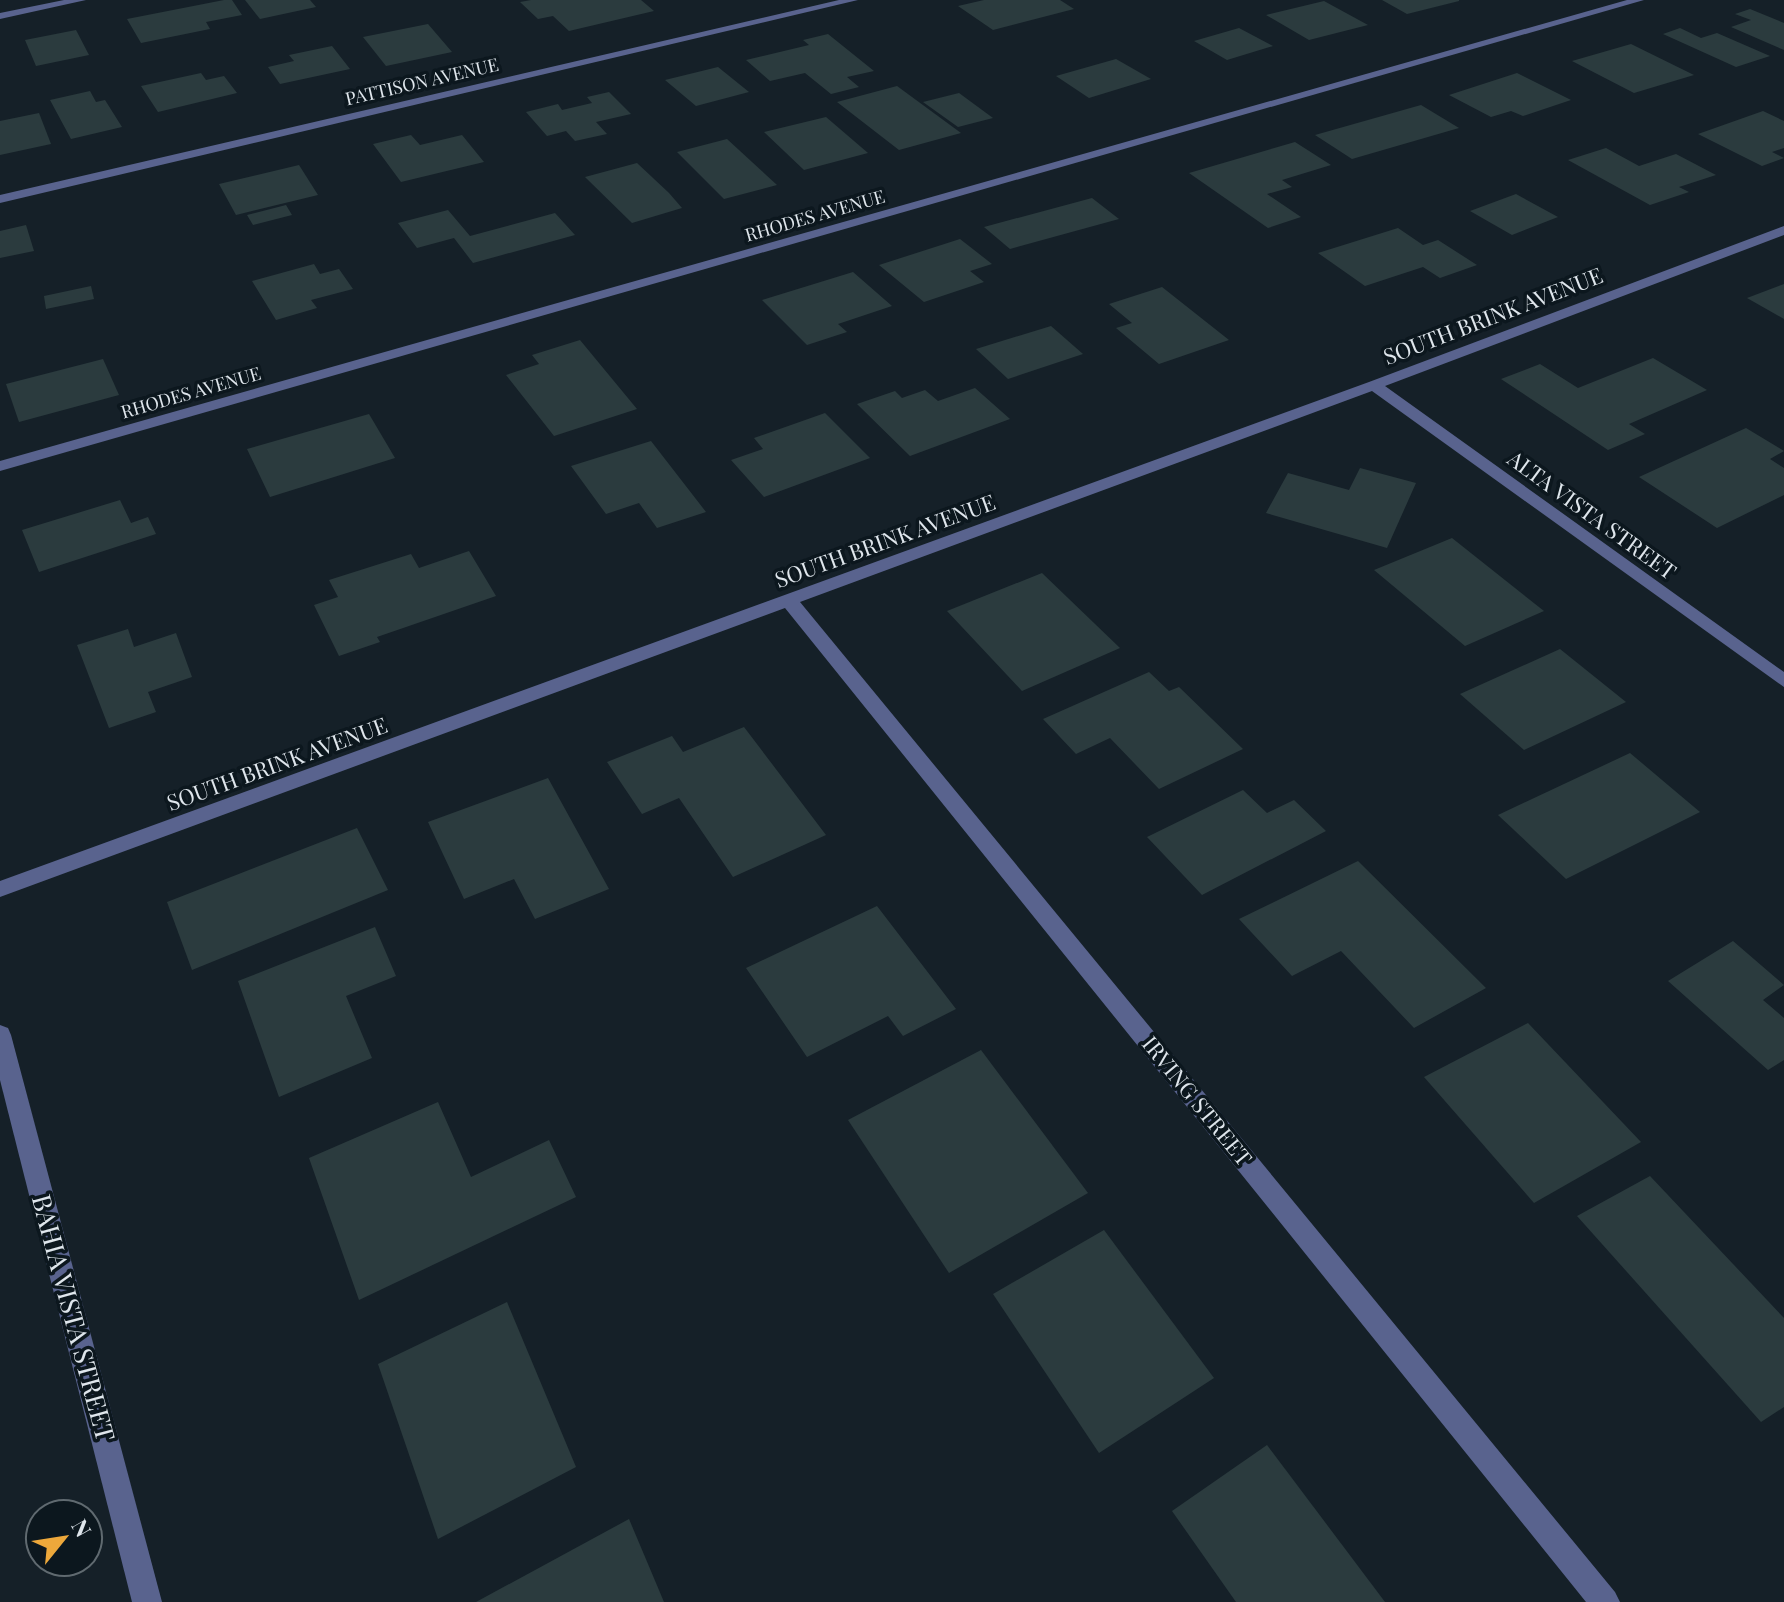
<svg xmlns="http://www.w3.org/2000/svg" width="1784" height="1602" font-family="'Playfair Display',serif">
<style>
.building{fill:#2b3b3e}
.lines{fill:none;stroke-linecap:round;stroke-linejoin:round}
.minor{fill:#59638e;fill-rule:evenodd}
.labels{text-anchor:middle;stroke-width:7;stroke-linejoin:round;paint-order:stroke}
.far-street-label{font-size:18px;fill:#dfe6ec;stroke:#0c171e}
.street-label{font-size:22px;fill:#dfe6ec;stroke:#0c171e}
.near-street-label{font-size:26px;fill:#dfe6ec;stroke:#0c171e}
</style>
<rect width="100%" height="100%" fill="#152028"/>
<g class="building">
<polygon points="224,0 232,0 242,15 206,22 210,29 141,43 127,19"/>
<polygon points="245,0 310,0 316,7 260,19"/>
<polygon points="531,0 641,0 654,11 569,31 553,16 538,19 520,2"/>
<polygon points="984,0 1060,0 1074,9 993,30 958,6"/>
<polygon points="1382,0 1459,0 1459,1 1407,14"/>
<polygon points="1324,1 1368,25 1309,40 1266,15"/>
<polygon points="1750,9 1784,23 1784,50 1731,27 1751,20 1735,14"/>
<polygon points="428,24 452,52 386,66 363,37"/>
<polygon points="1239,28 1273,46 1227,60 1194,41"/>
<polygon points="1680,28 1701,38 1717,33 1770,56 1736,67 1663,34"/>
<polygon points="76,30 89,55 36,66 25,40"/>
<polygon points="828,34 874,71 847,77 859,87 831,94 805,73 770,81 746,60 809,45 803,40"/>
<polygon points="1631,44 1694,75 1634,93 1572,61"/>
<polygon points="332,46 350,69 280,84 268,67 294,61 289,55"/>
<polygon points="1116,59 1151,79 1089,98 1056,76"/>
<polygon points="718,67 749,92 696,106 665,80"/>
<polygon points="201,73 206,80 224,76 237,93 158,112 141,86"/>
<polygon points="1517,73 1571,100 1523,116 1511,111 1491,117 1449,95"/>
<polygon points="897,86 961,133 899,150 837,102"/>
<polygon points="90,91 96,102 105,100 122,127 71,139 50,100"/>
<polygon points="609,92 631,114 596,122 607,134 575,141 566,131 547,136 526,112 558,104 562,110 592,103 587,97"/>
<polygon points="959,93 993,118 958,127 923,102"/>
<polygon points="1421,105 1459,128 1352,159 1315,135"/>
<polygon points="1763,111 1784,121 1784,148 1772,152 1784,158 1762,166 1698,134"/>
<polygon points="39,113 51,144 0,155 0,121"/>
<polygon points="826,117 868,153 804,170 764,132"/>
<polygon points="411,135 420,145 462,135 484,162 401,182 373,144"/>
<polygon points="727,139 777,185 724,199 677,152"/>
<polygon points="1295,142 1331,165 1282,180 1292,187 1267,194 1301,217 1268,228 1189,173"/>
<polygon points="1606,148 1639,166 1676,154 1716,175 1679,187 1689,192 1650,205 1568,160"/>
<polygon points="637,163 669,193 682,208 632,223 585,177"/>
<polygon points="299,165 318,195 236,215 219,184"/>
<polygon points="1516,194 1558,217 1512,235 1470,211"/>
<polygon points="1092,198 1119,219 1010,249 984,227"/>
<polygon points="286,205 292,215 253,225 247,215"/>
<polygon points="448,210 470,236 555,213 575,235 473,263 454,238 417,248 398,223"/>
<polygon points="26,225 34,251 0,258 0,231"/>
<polygon points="1398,228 1423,245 1438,240 1477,265 1440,278 1423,267 1365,286 1318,253"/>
<polygon points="960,239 992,264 970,271 984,282 924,302 879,265"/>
<polygon points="314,264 320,274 339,269 353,289 311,300 317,308 276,320 252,281"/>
<polygon points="853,272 892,306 838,324 847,332 807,345 762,300"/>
<polygon points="1784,284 1784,319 1747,298"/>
<polygon points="91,286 94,299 46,309 44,296"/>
<polygon points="1162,287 1229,340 1159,364 1116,328 1132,323 1109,304"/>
<polygon points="1051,326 1083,354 1008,379 976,349"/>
<polygon points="580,340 637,409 554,436 506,375 539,364 532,355"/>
<polygon points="1653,358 1707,390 1629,424 1645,434 1608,450 1501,379 1540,364 1578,388"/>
<polygon points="103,359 119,395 19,422 6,384"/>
<polygon points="975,388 1010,419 910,456 857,404 895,391 902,398 925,390 938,401"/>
<polygon points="825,413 870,458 764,497 731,460 763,449 754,438"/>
<polygon points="369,414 395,458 270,497 247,449"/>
<polygon points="1746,428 1784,451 1770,459 1784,468 1784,495 1717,528 1639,477"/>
<polygon points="651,441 706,512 657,528 639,503 606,514 571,466"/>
<polygon points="1360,468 1416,483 1387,548 1266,513 1288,473 1349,490"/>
<polygon points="120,500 131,523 148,517 156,534 39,572 22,530"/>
<polygon points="1452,538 1544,611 1465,646 1374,570"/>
<polygon points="469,551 496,596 377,637 380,642 339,656 314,605 338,597 329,580 411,554 419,568"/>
<polygon points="1042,573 1120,648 1022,691 947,611"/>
<polygon points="128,629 134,647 176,633 192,677 148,692 156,712 109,728 77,645"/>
<polygon points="1560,649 1626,702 1524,750 1460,694"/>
<polygon points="1149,672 1169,691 1179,687 1243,749 1159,789 1110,738 1076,754 1043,719"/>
<polygon points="744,727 826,835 733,877 679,798 642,814 607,762 672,736 683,752"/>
<polygon points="1630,753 1700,812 1566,879 1498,815"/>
<polygon points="548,778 609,889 535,919 514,879 464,899 428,822"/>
<polygon points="1243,790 1267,813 1294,800 1326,831 1202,895 1147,837"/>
<polygon points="357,828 388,890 192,970 167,902"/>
<polygon points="1358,861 1486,988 1414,1028 1341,951 1292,976 1239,919"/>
<polygon points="877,906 956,1009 903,1036 888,1016 807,1057 746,968"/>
<polygon points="375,927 396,976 346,996 372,1058 279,1097 238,981"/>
<polygon points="1733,941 1784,985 1763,1000 1784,1018 1784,1060 1768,1070 1668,981"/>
<polygon points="1528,1023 1641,1142 1534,1203 1424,1077"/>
<polygon points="981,1050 1088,1193 949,1273 848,1120"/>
<polygon points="438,1102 471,1177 549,1140 576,1197 359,1300 309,1158"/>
<polygon points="1650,1176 1784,1318 1784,1407 1761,1422 1577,1216"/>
<polygon points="1104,1230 1214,1378 1099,1453 993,1294"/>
<polygon points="507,1302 576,1467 438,1539 378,1364"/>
<polygon points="1267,1445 1385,1602 1236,1602 1172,1511"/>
<polygon points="629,1519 664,1602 476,1602"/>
</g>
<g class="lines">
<g class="minor">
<polygon points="64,0 86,0 0,19 0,13"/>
<polygon points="839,0 858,0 0,203 0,195"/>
<polygon points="1627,0 1644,0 0,471 0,461"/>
<polygon points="1784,226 1784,235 1385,386 1784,672 1784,687 1372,391 800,602 1615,1592 1620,1602 1586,1602 785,608 0,897 0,881 1369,382"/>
<polygon points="0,1025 8,1028 11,1035 162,1602 132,1602 0,1080"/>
</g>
</g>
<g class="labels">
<g class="far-street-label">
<text transform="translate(422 82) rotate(-13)" y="6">PATTISON AVENUE</text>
<text transform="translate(815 216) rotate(-16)" y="6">RHODES AVENUE</text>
<text transform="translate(191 393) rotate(-16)" y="6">RHODES AVENUE</text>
</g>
<g class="street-label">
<text transform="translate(1493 316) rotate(-21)" y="8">SOUTH BRINK AVENUE</text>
<text transform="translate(1592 515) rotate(36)" y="8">ALTA VISTA STREET</text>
<text transform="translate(885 541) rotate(-20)" y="8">SOUTH BRINK AVENUE</text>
<text transform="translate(277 764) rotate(-20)" y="8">SOUTH BRINK AVENUE</text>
<text transform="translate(1197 1101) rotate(51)" y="8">IRVING STREET</text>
</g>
<g class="near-street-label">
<text transform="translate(73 1318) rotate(75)" y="9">BAHIA VISTA STREET</text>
</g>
</g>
<g transform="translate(64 1538) rotate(60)"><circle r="38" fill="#0c171e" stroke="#606a70" stroke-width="2"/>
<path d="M0-6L14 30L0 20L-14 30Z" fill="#eda83b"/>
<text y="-12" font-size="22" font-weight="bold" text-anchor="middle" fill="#dfe6ec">N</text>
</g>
</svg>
